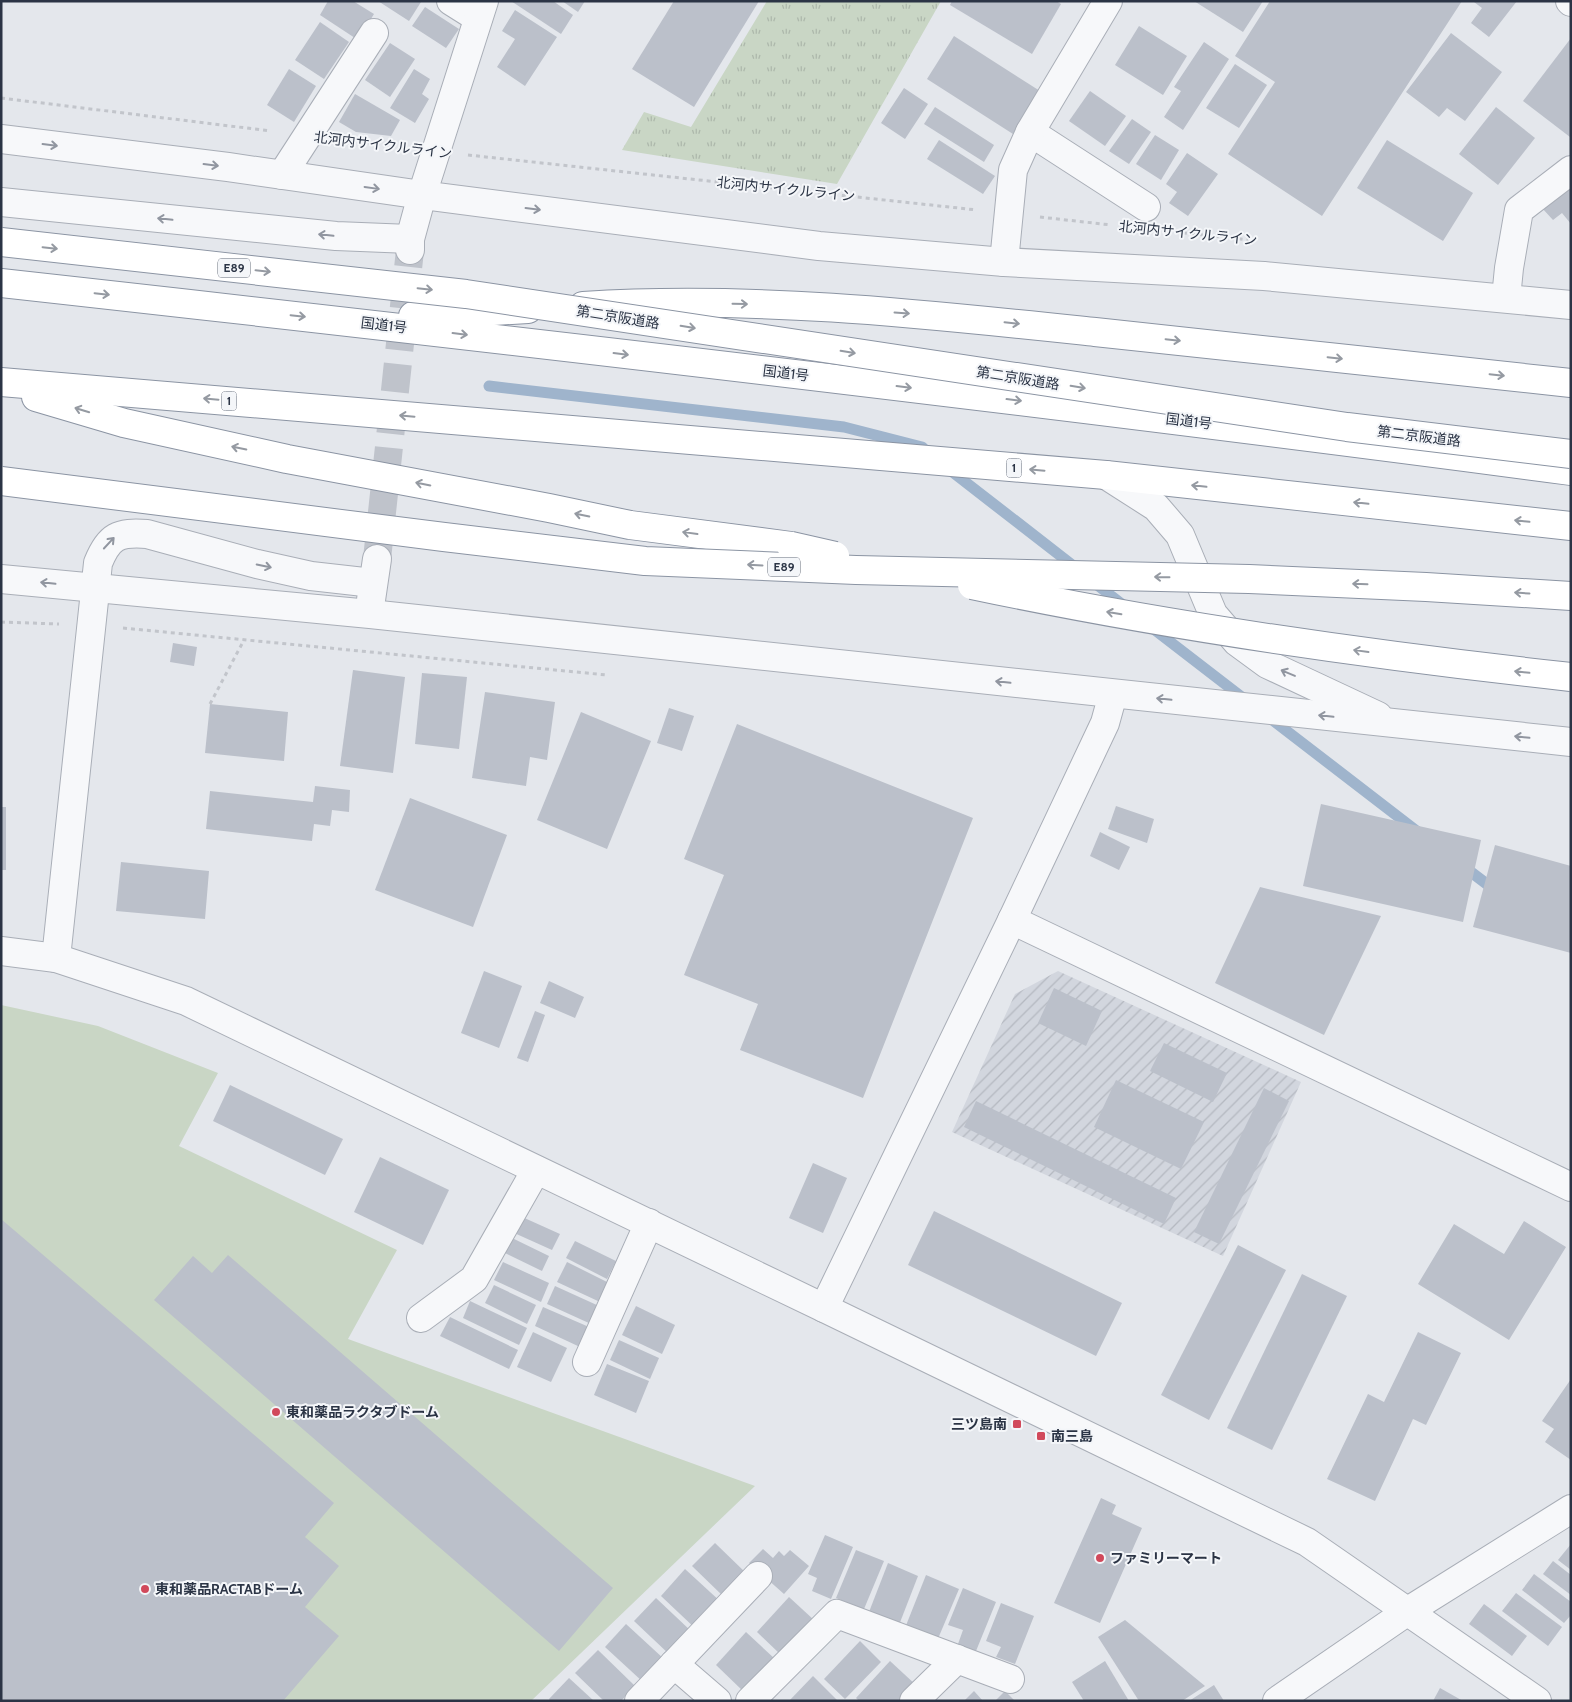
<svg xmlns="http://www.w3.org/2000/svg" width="1572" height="1702" font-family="Cabin,'Noto Sans JP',sans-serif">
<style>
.industrial{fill:url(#industrial-furrows)}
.green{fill:#c9d6c5}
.park{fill:url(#park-tufts)}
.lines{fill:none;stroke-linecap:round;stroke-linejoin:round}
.stream{stroke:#9fb4cc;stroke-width:11}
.building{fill:#bbc0ca}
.minor-tunnel{stroke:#bfc3cb;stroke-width:28;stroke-dasharray:28 14;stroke-linecap:butt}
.minor-casing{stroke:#a9aeb7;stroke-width:30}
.highway-casing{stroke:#8b94a3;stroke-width:30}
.path{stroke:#c2c5cb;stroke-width:3;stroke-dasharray:4 4;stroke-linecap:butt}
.minor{stroke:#f7f8fa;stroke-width:28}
.highway{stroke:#fff;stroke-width:28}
.highway-bridge-casing{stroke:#8b94a3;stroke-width:30;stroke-linecap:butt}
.highway-bridge{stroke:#fff;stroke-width:28}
.oneway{stroke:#9196a0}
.oneway2{stroke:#959aa2}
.poi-dot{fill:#d1495b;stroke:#f4f6f9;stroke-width:2}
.labels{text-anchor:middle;stroke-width:4;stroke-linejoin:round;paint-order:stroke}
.shield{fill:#f4f6f9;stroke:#676e7b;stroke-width:1}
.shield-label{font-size:12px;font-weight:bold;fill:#2b3445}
.street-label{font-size:14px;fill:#2b3445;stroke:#f4f6f9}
.poi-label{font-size:14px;font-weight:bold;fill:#2b3445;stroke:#f4f6f9;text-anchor:start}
</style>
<defs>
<pattern id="industrial-furrows" width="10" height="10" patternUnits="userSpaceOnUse" patternTransform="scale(1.25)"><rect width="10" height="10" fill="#d2d6de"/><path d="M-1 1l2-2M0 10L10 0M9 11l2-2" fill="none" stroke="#b4b8c0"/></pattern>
<pattern id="park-tufts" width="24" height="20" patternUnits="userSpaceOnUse" patternTransform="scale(1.25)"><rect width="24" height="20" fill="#c9d6c5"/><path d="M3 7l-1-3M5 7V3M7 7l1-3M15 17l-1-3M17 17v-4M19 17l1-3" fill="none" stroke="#adb8ab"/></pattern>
</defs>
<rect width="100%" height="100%" fill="#e4e7ec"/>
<polygon class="industrial" points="1058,971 1301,1082 1223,1256 952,1132 1015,994"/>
<polygon class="green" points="1,1005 98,1026 218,1073 179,1146 397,1250 348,1339 755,1486 531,1701 1,1701"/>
<polygon class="park" points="767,1 941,1 837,184 622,150 644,112 691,127"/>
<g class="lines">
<g class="stream">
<polyline points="489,386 844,427 922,447 926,451"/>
<polyline points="946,467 1080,571"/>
<polyline points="1092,581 1127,608"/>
<polyline points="1151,627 1247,701"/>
<polyline points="1266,715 1418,832"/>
<polyline points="1463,866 1496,891"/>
</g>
</g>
<g class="building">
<polygon points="328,1 353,1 374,14 358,40 320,15"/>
<polygon points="378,1 420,1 421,2 409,21"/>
<polygon points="511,1 553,1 573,15 561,34"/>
<polygon points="562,1 585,1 578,12"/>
<polygon points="674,1 759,1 694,107 632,69"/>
<polygon points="952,1 1056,1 1061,4 1032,54 950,5"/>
<polygon points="1194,1 1263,1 1243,32"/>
<polygon points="1270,1 1462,1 1322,216 1228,154 1275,82 1235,56"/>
<polygon points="1475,1 1517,1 1489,37 1471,23 1482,8 1474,2"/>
<polygon points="425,7 459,29 446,48 412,26"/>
<polygon points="515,10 557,37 525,86 497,67 515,39 502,31"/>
<polygon points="320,22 349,42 324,79 295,60"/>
<polygon points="1139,26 1187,56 1163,95 1115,65"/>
<polygon points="1451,33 1502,72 1465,121 1447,108 1439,117 1406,92"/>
<polygon points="954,36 1040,91 1013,134 927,79"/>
<polygon points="1571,38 1571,136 1570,137 1523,101"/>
<polygon points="1204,42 1229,59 1183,130 1164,117 1181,91 1174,87"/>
<polygon points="390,43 415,59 390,97 365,80"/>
<polygon points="1235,64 1267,85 1239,128 1206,108"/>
<polygon points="289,69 316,86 294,122 267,105"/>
<polygon points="414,69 430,79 422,94 429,99 415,123 390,108"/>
<polygon points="904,88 928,104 905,139 881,123"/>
<polygon points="1090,91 1126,116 1105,146 1069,121"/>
<polygon points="355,94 400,120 391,136 356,132 339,122"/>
<polygon points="935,107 994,145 984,162 924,124"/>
<polygon points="1496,107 1535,138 1498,185 1459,154"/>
<polygon points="1132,119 1151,132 1129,164 1109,151"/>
<polygon points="1155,135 1179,150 1161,180 1136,164"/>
<polygon points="939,140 995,176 983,194 927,159"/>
<polygon points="1387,140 1473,193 1443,241 1357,188"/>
<polygon points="1187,153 1218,174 1188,216 1169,203 1177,192 1166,184"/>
<polygon points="1571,185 1571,224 1562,213 1553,220 1542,208"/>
<polygon points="173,643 197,647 194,666 170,662"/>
<polygon points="353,670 405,677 393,773 340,766"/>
<polygon points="422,673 467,677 459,749 415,744"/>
<polygon points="485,692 555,702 547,760 530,757 526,786 472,778"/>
<polygon points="210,704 288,712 284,761 205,753"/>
<polygon points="669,708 694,716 682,751 657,743"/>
<polygon points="581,712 651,741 607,849 537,820"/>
<polygon points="737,724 973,818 863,1098 740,1050 758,1004 684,975 724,875 684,859"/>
<polygon points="315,786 350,790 349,812 332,810 330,826 314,824 312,841 206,829 210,791 313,802"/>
<polygon points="410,798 507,835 473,927 375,890"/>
<polygon points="1321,804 1481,840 1463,922 1303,886"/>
<polygon points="1116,806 1154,819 1147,843 1108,829"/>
<rect x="1" y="807" width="5" height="63"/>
<polygon points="1100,832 1130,847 1119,870 1090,856"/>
<polygon points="1495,845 1571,866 1571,953 1473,927"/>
<polygon points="121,862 209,871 205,919 116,911"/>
<polygon points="1260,887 1381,916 1324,1035 1215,983"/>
<polygon points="484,971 522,986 499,1048 461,1033"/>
<polygon points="549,981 584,997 575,1018 540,1003"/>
<polygon points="1054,988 1102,1011 1086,1046 1038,1023"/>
<polygon points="535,1011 545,1015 528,1062 517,1058"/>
<polygon points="1164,1043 1227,1073 1213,1102 1150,1071"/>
<polygon points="1116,1080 1204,1122 1181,1169 1094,1127"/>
<polygon points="230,1085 343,1139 325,1175 213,1121"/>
<polygon points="1264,1088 1289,1101 1219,1244 1194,1232"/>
<polygon points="976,1101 1176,1198 1164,1224 964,1127"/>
<polygon points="380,1157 449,1190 423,1245 354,1212"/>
<polygon points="813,1163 847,1178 823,1233 789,1218"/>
<polygon points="934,1211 1122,1303 1096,1356 908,1265"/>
<polygon points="520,1216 560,1234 552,1250 512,1232"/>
<polygon points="1,1219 334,1503 305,1537 339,1566 305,1607 339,1636 283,1701 1,1701"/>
<polygon points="1524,1221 1566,1247 1509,1340 1418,1284 1454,1224 1504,1254"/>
<polygon points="510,1237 549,1256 542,1271 503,1252"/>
<polygon points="575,1241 616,1261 607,1279 566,1258"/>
<polygon points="1238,1245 1286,1270 1209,1420 1161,1395"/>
<polygon points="228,1255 613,1588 559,1651 154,1300 193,1256 212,1273"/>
<polygon points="503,1262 549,1283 541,1302 494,1280"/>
<polygon points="567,1262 609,1283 600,1302 557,1282"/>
<polygon points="1302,1274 1347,1296 1272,1450 1227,1428"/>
<polygon points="494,1285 536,1305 527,1324 485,1303"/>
<polygon points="555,1286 599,1306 591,1324 547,1304"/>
<polygon points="470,1301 527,1328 519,1345 463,1318"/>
<polygon points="636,1306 675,1325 662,1354 622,1335"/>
<polygon points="543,1307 589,1327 580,1347 535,1326"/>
<polygon points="450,1317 518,1350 509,1369 440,1336"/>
<polygon points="533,1332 567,1348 551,1382 517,1367"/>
<polygon points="1418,1332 1461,1353 1426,1425 1413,1419 1375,1501 1327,1479 1368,1394 1384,1402"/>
<polygon points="619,1340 659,1358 650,1379 610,1360"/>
<polygon points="607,1364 649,1381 636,1413 594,1395"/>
<polygon points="1571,1379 1571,1460 1545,1442 1554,1429 1542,1421"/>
<polygon points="1101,1498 1116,1505 1112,1514 1142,1528 1100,1623 1054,1603"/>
<polygon points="825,1535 853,1547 831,1599 812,1591 817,1578 808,1574"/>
<polygon points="715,1543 748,1575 725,1598 692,1566"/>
<polygon points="1571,1544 1571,1570 1558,1560"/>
<polygon points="763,1549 773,1558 779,1551 784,1556 790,1550 809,1566 784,1594 749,1563"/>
<polygon points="856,1550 884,1561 864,1609 836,1598"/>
<polygon points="1553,1561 1571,1575 1571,1595 1543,1574"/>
<polygon points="888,1563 918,1576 899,1625 869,1612"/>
<polygon points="685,1569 722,1603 697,1630 661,1596"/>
<polygon points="1534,1574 1571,1602 1571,1615 1564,1623 1522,1590"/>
<polygon points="926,1575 959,1589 937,1641 905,1628"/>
<polygon points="963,1588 996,1602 976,1651 958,1644 963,1630 948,1625"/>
<polygon points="1516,1593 1562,1627 1548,1646 1502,1611"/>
<polygon points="789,1597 814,1620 781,1655 757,1632"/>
<polygon points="656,1598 692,1632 670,1655 634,1621"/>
<polygon points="1001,1603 1034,1616 1015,1664 996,1657 1001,1647 986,1641"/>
<polygon points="1484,1604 1527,1636 1512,1656 1469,1624"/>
<polygon points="1125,1620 1205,1686 1182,1701 1139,1701 1098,1637"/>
<polygon points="626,1624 664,1659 643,1682 605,1647"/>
<polygon points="746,1632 775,1659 744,1692 716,1665"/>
<polygon points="860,1641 881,1662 845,1699 824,1679"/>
<polygon points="598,1650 635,1686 621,1701 604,1701 575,1673"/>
<polygon points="890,1661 917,1686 903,1701 859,1701 856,1698"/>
<polygon points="1105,1661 1129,1701 1084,1701 1072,1682"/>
<polygon points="813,1676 838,1701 789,1701"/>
<polygon points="569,1678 594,1701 550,1701 549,1699"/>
<polygon points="1214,1685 1224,1701 1189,1701"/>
<polygon points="1440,1688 1463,1701 1433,1701"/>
<polygon points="974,1691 983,1701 964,1701"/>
<polygon points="1005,1691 1015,1701 995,1701"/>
</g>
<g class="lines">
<polyline class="minor-tunnel" points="377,559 410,250"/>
<g class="minor-casing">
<g id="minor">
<polyline points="451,1 478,18"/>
<polyline points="1570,1 1571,2"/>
<polyline points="1030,132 1146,207"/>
<polyline points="1,139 228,167 422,195 819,246 1004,262 1264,276 1571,305"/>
<polyline points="282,175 374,33"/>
<polyline points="1,202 336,236 410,239"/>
<polyline points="410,250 410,239 422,195 484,1"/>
<polyline points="1004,262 1013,170 1030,132 1108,1"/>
<polyline points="1506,298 1509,268 1519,210 1571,170"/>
<polyline points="1106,475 1156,507 1180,535 1213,614 1237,642 1267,664 1378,716"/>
<polyline points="1,579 370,614 1571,742"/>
<polyline points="371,600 377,559"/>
<polyline points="1012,920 1571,1187"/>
<polyline points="1,951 56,958 186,1001 824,1308 1307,1542 1537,1701"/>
<path d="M56 958 98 563C109 536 118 532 147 534L257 564 311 576 373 583"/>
<polyline points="824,1308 1012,920 1105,723 1113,694"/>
<polyline points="421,1318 474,1279 536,1170"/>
<polyline points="587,1362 649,1223"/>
<polyline points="674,1664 717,1701"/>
<polyline points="639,1701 758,1576"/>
<polyline points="750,1701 837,1614 1010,1679"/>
<polyline points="914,1701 957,1659"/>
<polyline points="1277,1701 1408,1611 1571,1509"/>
</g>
</g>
<g class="highway-casing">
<g id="highway">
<path d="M1 283C525 341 1048 402 1571 471"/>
<path d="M583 306C754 295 925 314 1095 332 1254 349 1412 366 1571 383"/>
<polyline points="413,316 528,309"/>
<polyline points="1,382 1106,475 1571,526"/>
<polyline points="36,397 124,423 287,459 549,508 630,525 791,546"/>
</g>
</g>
<g class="path">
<polyline points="1,98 271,131"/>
<polyline points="344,140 403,147"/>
<polyline points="468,155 977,210"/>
<polyline points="1040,217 1111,225"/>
<polyline points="1167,231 1250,240"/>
<polyline points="1,622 59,624"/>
<polyline points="123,628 607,675"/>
<polyline points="210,704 244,640"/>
</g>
<use href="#minor" class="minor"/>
<use href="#highway" class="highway"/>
<g class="highway-bridge-casing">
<g id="highway-bridge">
<polyline points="1,242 466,294 1347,427 1571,454"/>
<polyline points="1,481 444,537 645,561 856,570 1249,579 1426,587 1571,596"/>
<polyline points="791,546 835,556"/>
<path d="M972 585C1170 627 1370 655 1571 677"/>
</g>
</g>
<use href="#highway-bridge" class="highway-bridge"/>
</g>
<defs><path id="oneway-shaft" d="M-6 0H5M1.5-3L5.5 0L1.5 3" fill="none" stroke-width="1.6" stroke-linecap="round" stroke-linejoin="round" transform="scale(1.25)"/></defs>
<g class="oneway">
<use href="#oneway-shaft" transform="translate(50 145) rotate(7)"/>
<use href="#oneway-shaft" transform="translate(211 165) rotate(7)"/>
<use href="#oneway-shaft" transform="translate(372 188) rotate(8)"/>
<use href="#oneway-shaft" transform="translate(533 209) rotate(7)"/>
<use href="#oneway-shaft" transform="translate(165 219) rotate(-174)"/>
<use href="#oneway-shaft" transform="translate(326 235) rotate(-174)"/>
<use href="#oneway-shaft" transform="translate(109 543) rotate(-47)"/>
<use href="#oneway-shaft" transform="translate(264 566) rotate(12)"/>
<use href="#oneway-shaft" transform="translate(48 583) rotate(-174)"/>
<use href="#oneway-shaft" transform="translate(1288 673) rotate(-157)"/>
<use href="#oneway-shaft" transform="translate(1003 682) rotate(-174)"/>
<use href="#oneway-shaft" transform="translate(1164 699) rotate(-174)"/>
<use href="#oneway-shaft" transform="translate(1326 716) rotate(-174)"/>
<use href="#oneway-shaft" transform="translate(1522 737) rotate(-174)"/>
</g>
<g class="oneway2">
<use href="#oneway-shaft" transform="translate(50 248) rotate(6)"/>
<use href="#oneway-shaft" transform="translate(263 271) rotate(6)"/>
<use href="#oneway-shaft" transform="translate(425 289) rotate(6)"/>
<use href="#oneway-shaft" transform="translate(102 294) rotate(6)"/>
<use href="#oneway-shaft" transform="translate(740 304) rotate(1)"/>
<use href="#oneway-shaft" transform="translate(902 313) rotate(4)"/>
<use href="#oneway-shaft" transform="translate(298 316) rotate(6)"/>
<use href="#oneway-shaft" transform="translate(1012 323) rotate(6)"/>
<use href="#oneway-shaft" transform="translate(688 327) rotate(9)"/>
<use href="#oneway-shaft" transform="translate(460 334) rotate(7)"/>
<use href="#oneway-shaft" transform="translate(1173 340) rotate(6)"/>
<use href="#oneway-shaft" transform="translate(848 352) rotate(9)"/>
<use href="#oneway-shaft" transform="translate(621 354) rotate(7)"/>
<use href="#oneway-shaft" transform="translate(1335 358) rotate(6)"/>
<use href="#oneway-shaft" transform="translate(1497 375) rotate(6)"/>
<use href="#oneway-shaft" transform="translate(904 387) rotate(7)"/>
<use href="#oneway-shaft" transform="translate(1078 387) rotate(9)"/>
<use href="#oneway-shaft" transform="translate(211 399) rotate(-175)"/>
<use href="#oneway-shaft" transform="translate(1014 400) rotate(7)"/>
<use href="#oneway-shaft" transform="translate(82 410) rotate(-163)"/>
<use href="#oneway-shaft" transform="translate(407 416) rotate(-175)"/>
<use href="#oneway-shaft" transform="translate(239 448) rotate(-168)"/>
<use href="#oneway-shaft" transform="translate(1037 470) rotate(-175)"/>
<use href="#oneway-shaft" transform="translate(423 484) rotate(-169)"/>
<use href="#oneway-shaft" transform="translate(1199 486) rotate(-174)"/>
<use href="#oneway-shaft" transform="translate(1361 503) rotate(-174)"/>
<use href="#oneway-shaft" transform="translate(582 515) rotate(-168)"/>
<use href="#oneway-shaft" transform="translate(1522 521) rotate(-174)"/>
<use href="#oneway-shaft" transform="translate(690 533) rotate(-172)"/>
<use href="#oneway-shaft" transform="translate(755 565) rotate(-177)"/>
<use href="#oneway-shaft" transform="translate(1162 577) rotate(-179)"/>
<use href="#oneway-shaft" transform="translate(1360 584) rotate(-178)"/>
<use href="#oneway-shaft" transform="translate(1522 593) rotate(-176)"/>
<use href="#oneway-shaft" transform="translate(1114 613) rotate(-171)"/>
<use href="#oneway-shaft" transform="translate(1361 651) rotate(-172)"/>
<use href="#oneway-shaft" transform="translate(1522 672) rotate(-174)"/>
</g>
<g class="poi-dot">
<circle cx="276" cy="1412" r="5"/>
<rect x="1012" y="1419" width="10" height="10" rx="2.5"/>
<rect x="1036" y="1431" width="10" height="10" rx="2.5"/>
<circle cx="1100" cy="1558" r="5"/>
<circle cx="145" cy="1589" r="5"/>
</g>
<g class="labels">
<g class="shield">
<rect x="218" y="258.5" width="32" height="19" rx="4"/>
<rect x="221.5" y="391.5" width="15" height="19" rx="4"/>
<rect x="1006.5" y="458.5" width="15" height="19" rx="4"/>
<rect x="768" y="557.5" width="32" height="19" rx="4"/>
</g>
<g class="shield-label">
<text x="234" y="272">E89</text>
<text x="229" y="405">1</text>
<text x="1014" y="472">1</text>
<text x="784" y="571">E89</text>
</g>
<g class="street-label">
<text transform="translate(383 145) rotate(7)" y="5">北河内サイクルライン</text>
<text transform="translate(786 189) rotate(6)" y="5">北河内サイクルライン</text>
<text transform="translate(1188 233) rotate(6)" y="5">北河内サイクルライン</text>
<text transform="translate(618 317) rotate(9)" y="5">第二京阪道路</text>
<text transform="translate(384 325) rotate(7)" y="5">国道1号</text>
<text transform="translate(786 373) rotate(7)" y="5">国道1号</text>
<text transform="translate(1018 378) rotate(9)" y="5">第二京阪道路</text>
<text transform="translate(1189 421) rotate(7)" y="5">国道1号</text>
<text transform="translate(1419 436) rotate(7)" y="5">第二京阪道路</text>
</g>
<g class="poi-label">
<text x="286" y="1417">東和薬品ラクタブドーム</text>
<text x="1007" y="1429" text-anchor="end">三ツ島南</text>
<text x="1051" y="1441">南三島</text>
<text x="1110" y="1563">ファミリーマート</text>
<text x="155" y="1594">東和薬品RACTABドーム</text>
</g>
</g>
<rect width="1572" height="1702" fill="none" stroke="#2b3445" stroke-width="5"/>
</svg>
